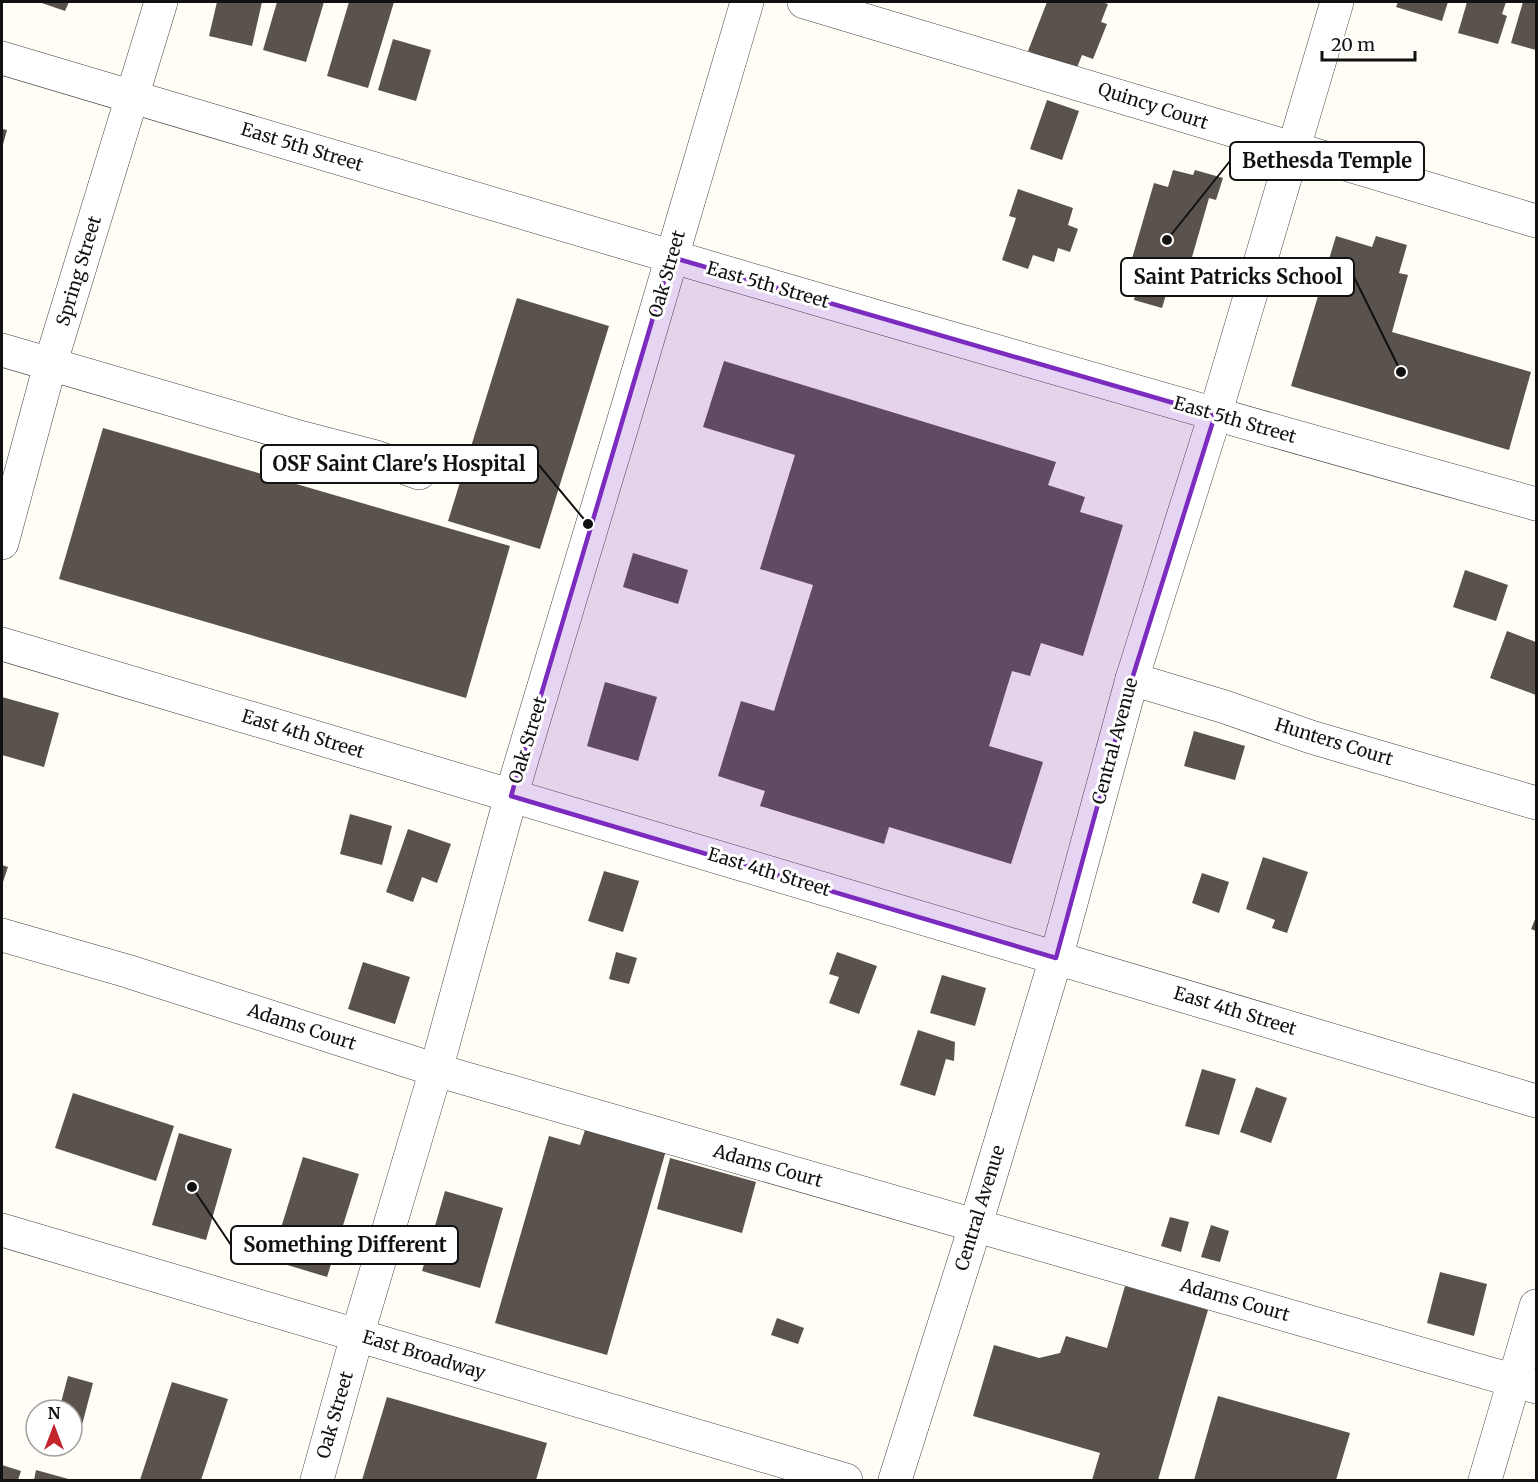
<svg xmlns="http://www.w3.org/2000/svg" width="1538" height="1482" font-family="Merriweather,serif">
<style>
.building{fill:#5a524d}
.lines{fill:none;stroke-linecap:round;stroke-linejoin:round}
.minor-casing{stroke:#444;stroke-width:34}
.minor{stroke:#fff;stroke-width:33}
.marked{fill:#7b2cbf;fill-opacity:0.2;stroke:#7b2cbf;stroke-width:4.5;stroke-linejoin:round}
.labels{text-anchor:middle;stroke-width:6;stroke-linejoin:round;paint-order:stroke}
.street-label{font-size:18px;fill:#111;stroke:#fff}
.leader{fill:none;stroke:#111;stroke-width:2}
.callout-dot{fill:#111;stroke:#fff;stroke-width:2}
.callout{fill:#fff;stroke:#111;stroke-width:2}
.callout-label{font-size:20px;text-anchor:middle;font-weight:bold;fill:#111}
</style>
<rect width="100%" height="100%" fill="#fffdf5"/>
<g class="building">
<polygon points="39,2 69,2 65,11"/>
<polygon points="217,2 262,2 252,46 209,36"/>
<polygon points="277,2 324,2 306,62 263,50"/>
<polygon points="349,2 394,2 368,88 327,76"/>
<polygon points="1047,2 1101,2 1108,4 1101,22 1107,24 1093,59 1082,55 1076,70 1028,51"/>
<polygon points="1398,2 1448,2 1442,21 1396,7"/>
<polygon points="1467,2 1506,2 1502,14 1507,16 1498,44 1458,33"/>
<polygon points="1523,2 1536,2 1536,50 1511,43"/>
<polygon points="393,39 431,50 416,101 378,90"/>
<polygon points="1047,100 1079,111 1062,160 1030,149"/>
<polygon points="2,129 7,130 2,148"/>
<polygon points="1173,170 1193,175 1195,170 1223,178 1216,200 1209,198 1182,292 1168,288 1162,308 1134,300 1138,283 1126,279 1154,183 1168,187"/>
<polygon points="1018,189 1073,208 1068,225 1078,229 1070,252 1058,248 1054,262 1033,255 1028,269 1002,260 1016,218 1009,216"/>
<polygon points="1336,236 1372,247 1376,236 1407,245 1399,273 1408,275 1392,332 1531,372 1509,450 1291,386"/>
<polygon points="517,298 609,326 540,549 448,521"/>
<polygon points="724,361 1056,462 1048,485 1085,497 1080,512 1123,525 1083,656 1041,643 1030,676 1012,671 989,746 1043,762 1011,864 889,827 884,844 760,806 765,791 718,776 741,701 774,711 813,585 760,569 795,455 703,427"/>
<polygon points="103,428 510,546 466,698 59,579"/>
<polygon points="633,553 688,570 678,604 623,587"/>
<polygon points="1465,570 1508,585 1496,621 1453,607"/>
<polygon points="1507,631 1536,642 1536,695 1490,678"/>
<polygon points="605,682 657,697 638,761 587,746"/>
<polygon points="2,697 59,713 44,767 2,755"/>
<polygon points="1194,731 1245,746 1235,780 1184,766"/>
<polygon points="350,814 392,826 382,865 340,854"/>
<polygon points="408,829 451,844 437,883 422,877 413,902 386,892"/>
<polygon points="1263,857 1308,872 1287,933 1272,928 1275,920 1246,909"/>
<polygon points="2,865 8,867 2,885"/>
<polygon points="604,871 639,881 623,932 588,921"/>
<polygon points="1202,873 1229,882 1219,913 1192,903"/>
<polygon points="1536,917 1536,931 1531,929"/>
<polygon points="616,952 637,958 629,984 609,979"/>
<polygon points="837,952 877,966 859,1014 829,1003 839,977 829,974"/>
<polygon points="363,962 410,977 395,1024 348,1009"/>
<polygon points="942,975 986,988 975,1026 930,1013"/>
<polygon points="918,1030 955,1042 954,1061 946,1059 935,1096 900,1085"/>
<polygon points="1202,1069 1236,1079 1219,1135 1185,1126"/>
<polygon points="1256,1087 1287,1098 1271,1143 1240,1132"/>
<polygon points="73,1093 174,1126 156,1181 55,1148"/>
<polygon points="587,1124 667,1147 607,1355 495,1323 549,1136 580,1145"/>
<polygon points="179,1133 232,1149 206,1240 152,1225"/>
<polygon points="303,1157 359,1174 327,1277 271,1260"/>
<polygon points="670,1158 756,1182 742,1233 657,1209"/>
<polygon points="445,1191 503,1208 480,1288 422,1271"/>
<polygon points="1170,1217 1189,1222 1181,1252 1161,1246"/>
<polygon points="1211,1225 1229,1231 1220,1262 1201,1257"/>
<polygon points="1440,1272 1487,1284 1474,1336 1427,1323"/>
<polygon points="1125,1286 1208,1310 1158,1480 1092,1480 1100,1453 973,1416 994,1345 1039,1358 1060,1353 1066,1336 1107,1348"/>
<polygon points="777,1318 804,1328 798,1344 771,1335"/>
<polygon points="68,1376 93,1383 82,1425 72,1422 72,1410 59,1410"/>
<polygon points="172,1382 228,1399 201,1480 140,1480"/>
<polygon points="1218,1396 1350,1433 1336,1480 1194,1480"/>
<polygon points="387,1397 547,1443 536,1480 362,1480"/>
<polygon points="2,1465 21,1471 18,1480 2,1480"/>
<polygon points="36,1470 72,1480 34,1480"/>
</g>
<g class="lines">
<g class="minor-casing">
<g id="minor">
<path d="M804 2C1049 73 1292 150 1536 221"/>
<path d="M2 58C512 210 1023 362 1536 504"/>
<polyline points="2,350 303,438 376,457 419,473"/>
<polyline points="2,543 50,365 161,2"/>
<polyline points="2,644 1536,1101"/>
<polyline points="1132,679 1225,707 1311,737 1536,803"/>
<polyline points="2,935 127,971 436,1070 1536,1387"/>
<polyline points="2,1230 846,1480"/>
<polyline points="317,1480 357,1336 436,1070 511,796 631,396 747,2"/>
<polyline points="895,1480 975,1227 1056,958 1132,679 1215,415 1337,2"/>
<polyline points="1485,1480 1536,1306"/>
</g>
</g>
<use href="#minor" class="minor"/>
</g>
<path class="marked" d="M671 257 1215 415 1132 679 1056 958 511 796Z"/>
<g class="labels">
<g class="street-label">
<text transform="translate(1153 106) rotate(18)" y="6">Quincy Court</text>
<text transform="translate(302 147) rotate(17)" y="6">East 5th Street</text>
<text transform="translate(79 271) rotate(-73)" y="6">Spring Street</text>
<text transform="translate(667 274) rotate(-74)" y="6">Oak Street</text>
<text transform="translate(768 285) rotate(16)" y="6">East 5th Street</text>
<text transform="translate(1235 420) rotate(16)" y="6">East 5th Street</text>
<text transform="translate(303 734) rotate(17)" y="6">East 4th Street</text>
<text transform="translate(528 740) rotate(-73)" y="6">Oak Street</text>
<text transform="translate(1115 741) rotate(-75)" y="6">Central Avenue</text>
<text transform="translate(1334 742) rotate(17)" y="6">Hunters Court</text>
<text transform="translate(769 872) rotate(17)" y="6">East 4th Street</text>
<text transform="translate(1235 1011) rotate(17)" y="6">East 4th Street</text>
<text transform="translate(302 1027) rotate(18)" y="6">Adams Court</text>
<text transform="translate(768 1166) rotate(16)" y="6">Adams Court</text>
<text transform="translate(980 1208) rotate(-73)" y="6">Central Avenue</text>
<text transform="translate(1235 1300) rotate(16)" y="6">Adams Court</text>
<text transform="translate(424 1355) rotate(17)" y="6">East Broadway</text>
<text transform="translate(335 1415) rotate(-74)" y="6">Oak Street</text>
</g>
</g>
<path class="leader" d="M1167 240L1230 161M1401 372L1354 277M588 524L538 464M192 1187L231 1245"/>
<g class="callout-dot">
<circle cx="1167" cy="240" r="6"/>
<circle cx="1401" cy="372" r="6"/>
<circle cx="588" cy="524" r="6"/>
<circle cx="192" cy="1187" r="6"/>
</g>
<g class="callout">
<rect x="1230" y="142" width="194" height="38" rx="6"/>
<rect x="1121" y="258" width="233" height="38" rx="6"/>
<rect x="261" y="445" width="277" height="38" rx="6"/>
<rect x="231" y="1226" width="227" height="38" rx="6"/>
</g>
<g class="callout-label">
<text x="1327" y="168">Bethesda Temple</text>
<text x="1238" y="284">Saint Patricks School</text>
<text x="399" y="471">OSF Saint Clare's Hospital</text>
<text x="345" y="1252">Something Different</text>
</g>
<rect width="1538" height="1482" fill="none" stroke="#111111" stroke-width="6"/>
<g transform="translate(54 1428)"><circle r="28" fill="#ffffff" stroke="#a0a0a0" stroke-width="1.5"/>
<path d="M0-4.5L10 22L0 15L-10 22Z" fill="#c4262e"/>
<text y="-9" font-size="16" font-weight="bold" text-anchor="middle" fill="#111111">N</text>
</g>
<path d="M1322 51v9h93v-9" fill="none" stroke="#111111" stroke-width="3"/>
<text x="1331" y="51" font-size="18" fill="#111111" stroke="#ffffff" stroke-width="4.5" paint-order="stroke">20 m</text>
</svg>
